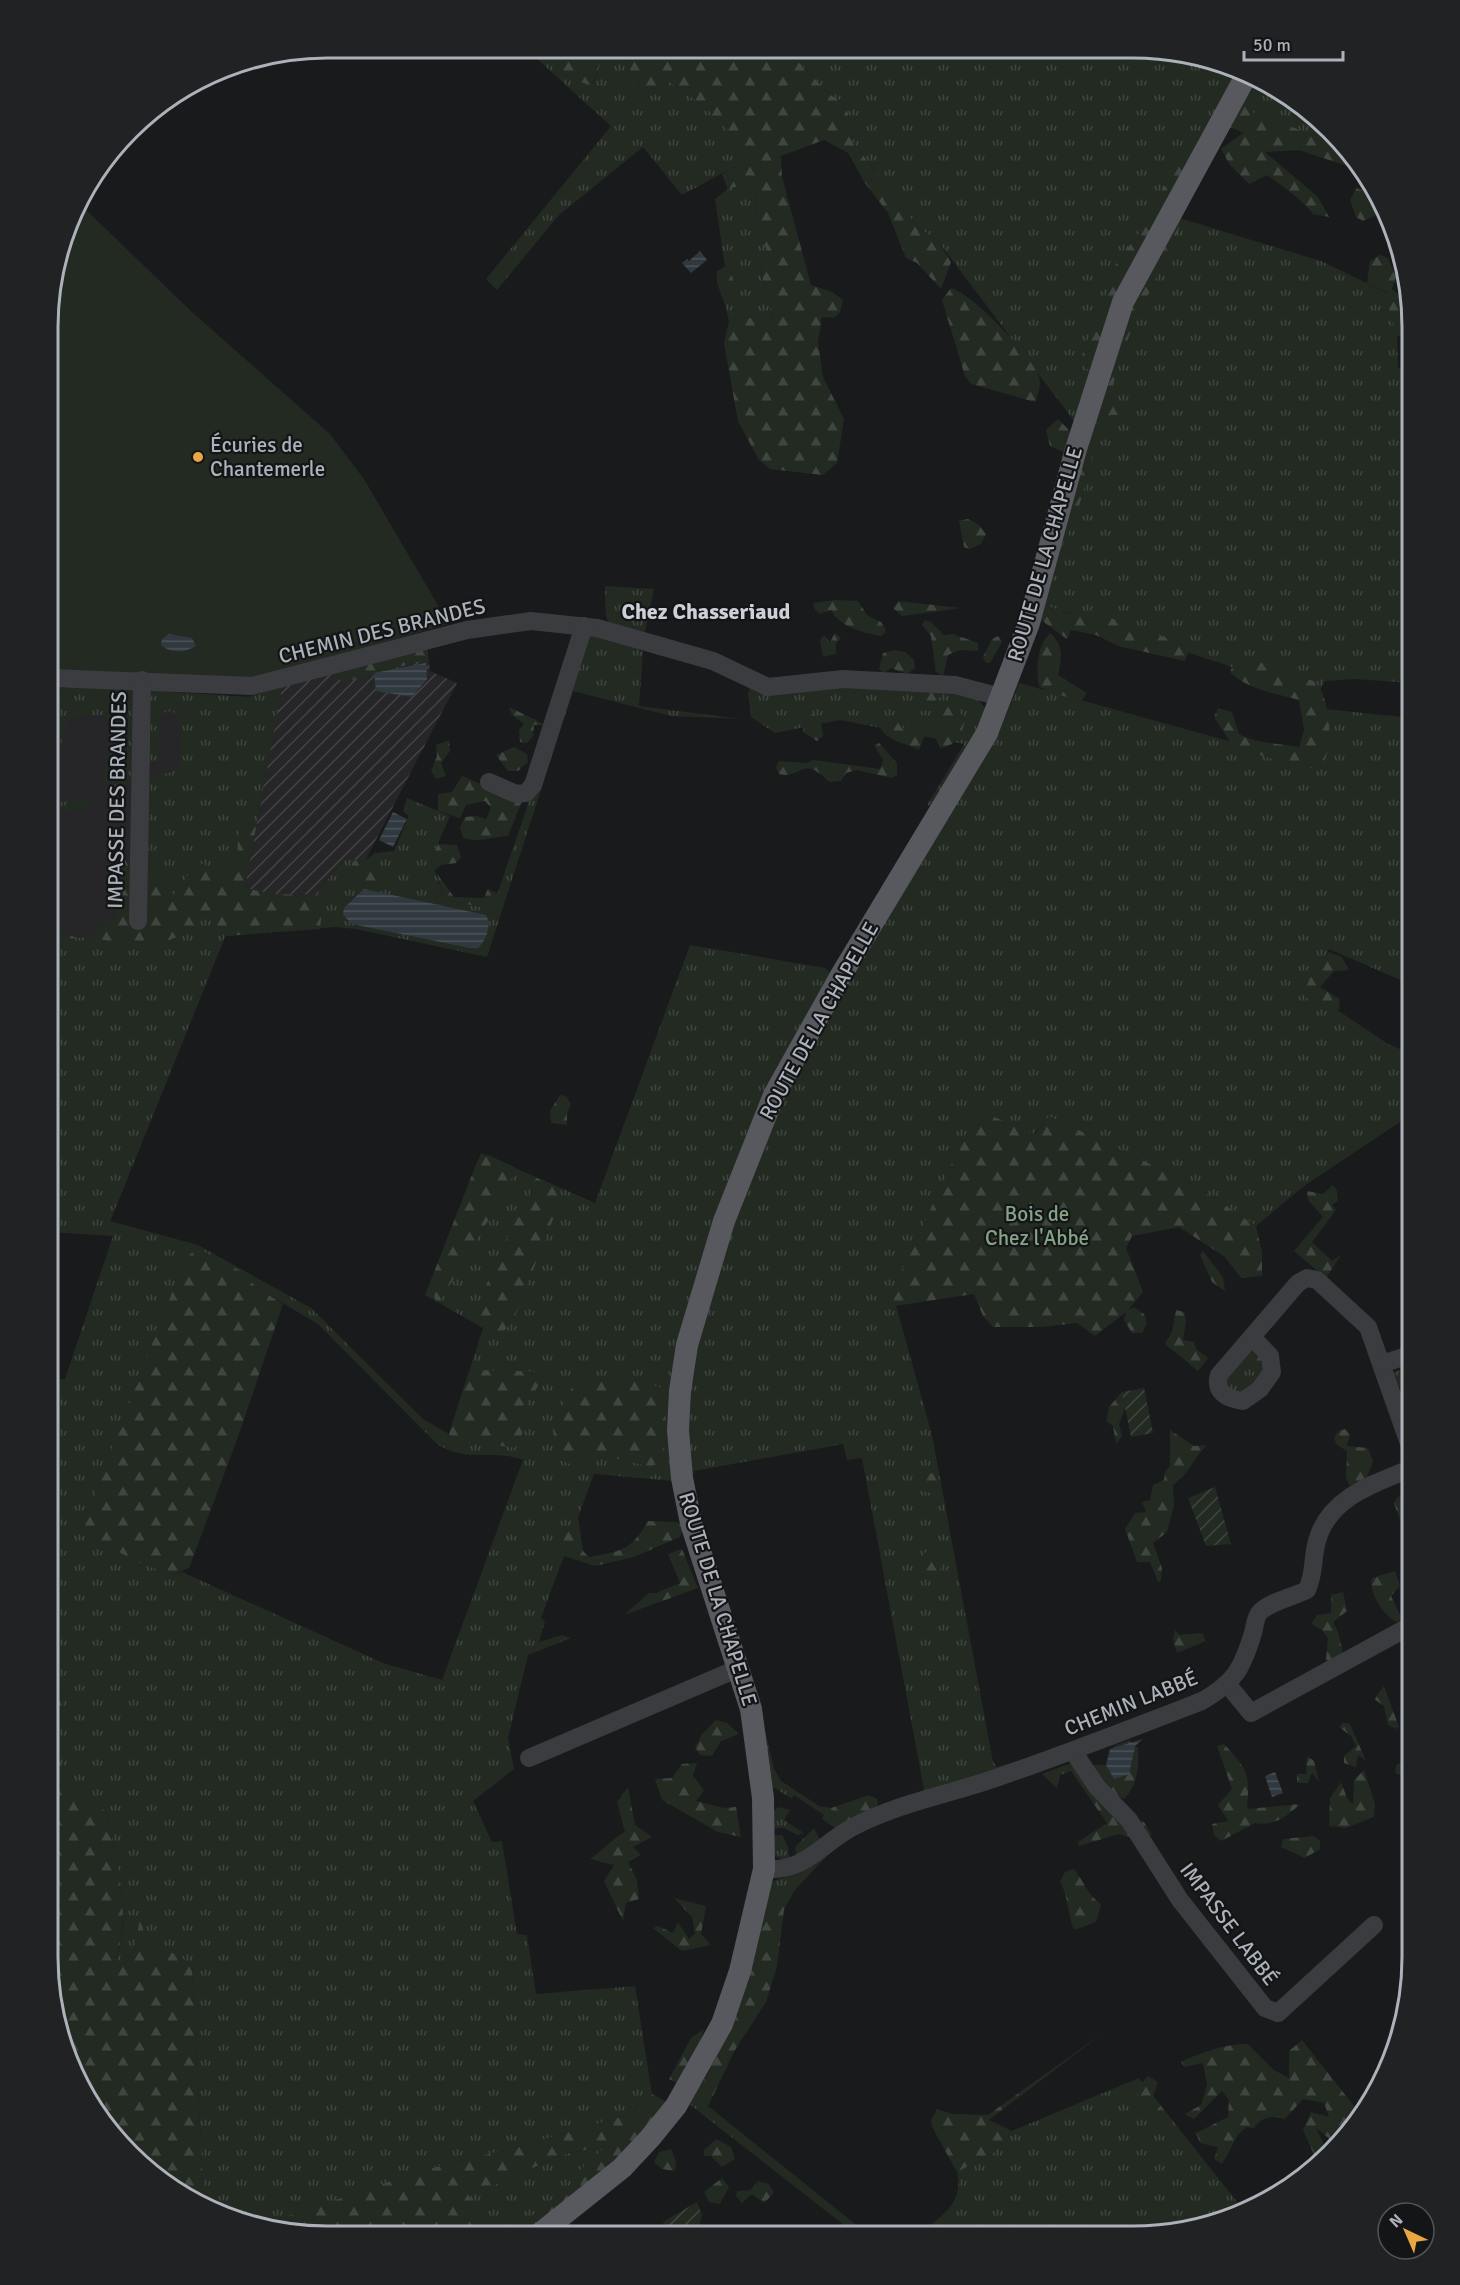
<svg xmlns="http://www.w3.org/2000/svg" width="1460" height="2285" font-family="Signika,sans-serif">
<style>
.built{fill:#262629}
.industrial{fill:url(#industrial-furrows)}
.grass{fill:url(#grass-tufts);fill-rule:evenodd}
.forest{fill:url(#forest-firs)}
.garden{fill:url(#garden-furrows)}
.pitch{fill:#222a22}
.water{fill:url(#water-rules)}
.lines{fill:none;stroke-linecap:round;stroke-linejoin:round}
.minor{stroke:#3b3c40;stroke-width:18}
.major{stroke:#57595f;stroke-width:22}
.poi-dot{fill:#e9a744;stroke:#141517;stroke-width:2}
.labels{text-anchor:middle;stroke-width:4.5;stroke-linejoin:round;paint-order:stroke}
.poi-label{font-size:21px;fill:#adb2ba;stroke:#141517;text-anchor:start}
.street-label{font-size:21px;fill:#adb2ba;stroke:#141517}
.park-label{font-size:21px;fill:#85a485;stroke:#141517}
.neighbourhood-label{font-size:22px;font-weight:bold;fill:#cdd0d7;stroke:#141517}
.rim{fill:none;stroke:#adb2ba;stroke-width:3}
</style>
<defs>
<pattern id="industrial-furrows" width="10" height="10" patternUnits="userSpaceOnUse" patternTransform="scale(1.5)"><rect width="10" height="10" fill="#262629"/><path d="M-1 1l2-2M0 10L10 0M9 11l2-2" fill="none" stroke="#434346"/></pattern>
<pattern id="grass-tufts" width="24" height="20" patternUnits="userSpaceOnUse" patternTransform="scale(1.5)"><rect width="24" height="20" fill="#222a22"/><path d="M3 7l-1-3M5 7V3M7 7l1-3M15 17l-1-3M17 17v-4M19 17l1-3" fill="none" stroke="#3f4640"/></pattern>
<pattern id="forest-firs" width="22" height="20" patternUnits="userSpaceOnUse" patternTransform="scale(1.5)"><rect width="22" height="20" fill="#222a22"/><path d="M5 1l3.5 6h-7zM16 11l3.5 6h-7z" fill="#3f4640"/></pattern>
<pattern id="garden-furrows" width="10" height="10" patternUnits="userSpaceOnUse" patternTransform="scale(1.5)"><rect width="10" height="10" fill="#222a22"/><path d="M-1 1l2-2M0 10L10 0M9 11l2-2" fill="none" stroke="#3f4640"/></pattern>
<pattern id="water-rules" width="6" height="5" patternUnits="userSpaceOnUse" patternTransform="scale(1.5)"><rect width="6" height="5" fill="#30393f"/><path d="M0 2.5h6" fill="none" stroke="#4b5359"/></pattern>
</defs>
<rect width="100%" height="100%" fill="#191a1c"/>
<polygon class="built" points="282,687 245,888 110,1222 65,1232 49,1232 50,689 132,690 249,697"/>
<polygon class="industrial" points="427,647 430,671 457,683 365,861 345,859 315,895 271,894 245,888 282,687"/>
<g class="grass">
<path d="M526 49H552L565 76 577 77 593 84 602 60 611 57 629 61 647 92 670 82C698 101 737 126 743 162L682 195 643 147 559 215 497 290 486 279 611 126Z"/>
<polygon points="786,49 1170,50 1239,69 1074,421 937,240 918,228 852,141 848,113 843,102 830,95"/>
<polygon points="1257,79 1303,105 1354,157 1236,116"/>
<polygon points="750,183 757,185 756,224 769,256 760,268 773,320 744,317 729,321 717,271 725,267 715,199 728,189"/>
<polygon points="1176,217 1321,261 1396,297 1398,368 1412,369 1412,683 1355,679 1325,681 1317,695 1044,605 1096,414"/>
<path d="M605 586 654 589 644 636C602 623 606 630 605 586Z"/>
<path d="M592 635 626 644 643 652 639 706 741 719 671 716 573 691 487 957 356 929 335 927 225 936 110 1221 198 1245 311 1308 423 1419 449 1434 483 1328 425 1295 481 1153 595 1203 690 945 825 968 831 973 715 1221 674 1481 594 1474 541 1618 545 1621 539 1642 562 1635 571 1638 528 1655 508 1738 514 1769 473 1801 492 1842 502 1841 517 1934 527 1935 536 1994 635 1986 652 2094 639 2110 631 2114 521 2146 421 2171 258 2226 221 2216 204 2207 192 1967 178 1954 148 1949 140 1920 135 1951 124 1964 116 1960C133 1913 115 1858 106 1811L67 1794V1769L54 1756 62 1702 61 1686 48 1678 49 1380 65 1379 113 1236 49 1232V940L91 937 129 946 146 777 169 773 180 765 181 717 171 711 163 713 160 717 158 760 150 762 147 760 149 701 154 691 249 697 282 687 245 888 271 894 315 895 345 859 365 861 375 853 394 851 409 816 403 811 407 798 450 816 431 859 445 900 492 909 586 636ZM241 1271 256 1287 318 1324 437 1444C468 1464 492 1448 523 1460L442 1680 383 1663 182 1572 172 1575Z"/>
<polygon points="1019,683 1312,764 1316,708 1412,718 1412,985 1329,949 1309,991 1388,1044 1412,1054 1412,1114 1304,1186 1256,1226 1194,1185 1049,1117 892,1291 932,1435 993,1762 997,1767 1093,1739 925,1795 862,1458 847,1460 843,1444 694,1471 693,1477 685,1437 691,1362 704,1299 776,1106 999,733"/>
<polygon points="847,686 939,691 978,698 988,713 934,807 927,805 964,744 840,720 775,733 751,717 748,694 750,688"/>
<polygon points="81,687 132,690 135,772 123,788 110,790 103,783 104,763 115,747 113,726 102,715 79,716 68,720 61,744 50,747 50,689"/>
<polygon points="50,795 51,802 89,801 90,808 50,813"/>
<polygon points="1253,1349 1267,1366 1250,1391 1231,1392 1225,1381"/>
<polygon points="1412,1365 1412,1383 1397,1388 1392,1373"/>
<polygon points="759,1703 774,1769 781,1781 819,1806 831,1808 836,1818 847,1826 835,1828 822,1819 824,1815 794,1795 792,1799 773,1787 769,1780"/>
<polygon points="778,1807 790,1810 784,1820 804,1833 797,1835 784,1828 771,1829 771,1814"/>
<polygon points="814,1828 820,1840 797,1860 795,1847"/>
<polygon points="771,1835 782,1835 788,1847 790,1862 774,1856"/>
<polygon points="841,1841 794,1891 790,1888 761,1923 771,1882 795,1873"/>
<path d="M1139 2078 1245 2212 1133 2237 918 2236C940 2216 964 2205 957 2172L993 2153 1012 2131Z"/>
<polygon points="693,2094 708,2106 870,2236 858,2236 688,2103"/>
<polygon points="607,2146 579,2191 525,2235 464,2235 476,2229 466,2191 494,2185 564,2154"/>
</g>
<g class="forest">
<path d="M552 49H786L830 95 843 102 848 113 852 141 918 228 937 240 951 262 941 289 917 263 906 258 888 213 865 183 848 153 824 140 781 156 782 177 811 285 832 292 843 300 840 312 834 318 822 317 818 342 823 377 844 419 837 463 823 475 770 469 759 460 738 421 724 343 729 321 744 317 773 320 760 268 769 256 756 224 757 185 750 183 728 189 722 174 742 162C738 128 697 100 670 82L647 92 633 85 629 61 611 57 602 60 592 85C583 85 576 77 565 76Z"/>
<path d="M1247 97 1254 114C1282 125 1344 140 1359 165L1353 168 1299 150 1265 152 1318 197 1329 217 1313 214C1301 199 1284 187 1267 175L1249 184 1230 165 1221 149 1243 133 1230 127Z"/>
<polygon points="1195,136 1198,139 1162,212 1094,368 1087,369 1081,362 1084,346 1100,318 1113,268 1142,229 1188,141"/>
<polygon points="1356,188 1364,191 1370,205 1370,195 1374,191 1387,214 1379,214 1363,221 1356,217 1350,200"/>
<polygon points="1175,220 1181,221 1178,231 1123,349 1109,401 1129,415 1110,415 1093,425 1128,313"/>
<path d="M1380 255 1388 258 1396 277 1392 289C1406 300 1412 322 1412 339H1405L1397 335 1387 302V292L1367 283 1370 261Z"/>
<path d="M725 268C734 278 741 292 732 304H725L717 283V271Z"/>
<path d="M951 288C974 295 1027 352 1038 374 1042 383 1039 393 1035 402L971 384 965 376 942 300Z"/>
<polygon points="1058,419 1070,431 1068,449 1063,452 1050,446 1046,430"/>
<polygon points="1086,450 1093,458 1075,520 1059,552"/>
<polygon points="968,519 978,524 986,534 981,544 969,549 964,547 959,521"/>
<path d="M836 600 858 601 867 615 881 622 886 630 882 636C863 633 840 627 831 610L820 614 815 610 813 603Z"/>
<polygon points="899,601 961,608 902,616 893,608"/>
<polygon points="1044,605 1070,614 1094,612 1186,645 1188,653 1185,661 1118,646 1096,635 1071,630 1067,639 1041,620"/>
<polygon points="925,620 931,622 944,635 953,634 978,643 978,651 960,650 948,655 943,676 936,672 931,636 922,625"/>
<polygon points="835,633 841,638 836,644 836,654 823,657 820,640 824,635 830,642"/>
<path d="M1050 633C1064 645 1062 658 1058 675L1087 693 1081 701 1046 691 1039 686C1036 669 1037 645 1050 633Z"/>
<polygon points="998,636 1002,642 990,663 986,663 983,657 992,639"/>
<polygon points="427,647 428,659 344,682 338,679 336,672"/>
<polygon points="894,650 905,652 914,660 915,668 907,674 891,668 884,673 879,669 883,653"/>
<path d="M1249 658 1316 682C1329 698 1333 738 1326 757 1323 765 1313 767 1306 770L1233 746 1214 717 1218 708 1232 712 1239 734C1257 744 1278 743 1299 747L1304 730 1299 700C1275 693 1248 690 1230 672L1232 667Z"/>
<polygon points="922,690 939,691 941,696 925,711 916,696"/>
<path d="M948 700 965 718C963 734 956 746 940 748L935 737C940 725 941 708 948 700Z"/>
<polygon points="509,707 546,725 534,725 533,736 527,743 520,742 519,730 524,724 512,715"/>
<polygon points="798,712 812,714 821,721 823,736 817,741 803,732 803,723 798,717"/>
<path d="M897 721 902 729 906 725 918 724 925 735 919 750C906 743 886 741 880 727Z"/>
<polygon points="449,740 450,751 441,763 446,776 436,779 431,771 437,756 436,745"/>
<path d="M879 743 897 763V775L892 778 857 770 846 773 841 781 829 782C801 753 803 780 779 774L776 767 779 761 807 763 814 760 880 769 883 760 874 745Z"/>
<polygon points="514,747 527,754 528,762 518,771 508,771 496,755"/>
<path d="M462 776 522 801 508 836C490 837 480 843 463 838L460 827 465 817 477 816 486 819 491 808 485 801 466 805 460 818 438 811V794L452 792Z"/>
<polygon points="257,822 245,888 271,894 315,895 322,909 320,929 225,936 212,921 201,918 198,929 169,940 129,946 96,938 100,925 117,919 115,857 120,856 131,864 164,876 179,906 181,884 198,862 223,873 236,869 239,829"/>
<polygon points="438,844 457,845 461,857 456,863 441,865 435,870 431,859"/>
<polygon points="356,860 365,861 372,868 377,884 352,884 345,876"/>
<polygon points="437,874 454,897 484,898 488,889 499,894 492,909 445,900"/>
<polygon points="50,890 56,892 60,913 58,931 77,938 49,940"/>
<polygon points="1329,952 1342,957 1349,970 1334,971 1320,987 1340,999 1339,1010 1314,1005 1303,994 1310,978"/>
<polygon points="560,1095 566,1096 571,1104 567,1114 567,1125 551,1123 550,1111"/>
<polygon points="977,1110 1035,1134 1049,1116 1194,1185 1256,1226 1262,1252 1262,1276 1241,1278 1225,1257 1179,1227 1132,1236 1126,1248 1143,1292 1128,1310 1134,1307 1144,1314 1147,1323 1142,1333 1132,1333 1124,1320 1126,1312 1095,1336 1077,1323 1042,1327 993,1327 983,1316 974,1294 895,1306 892,1291"/>
<polygon points="488,1155 516,1168 508,1187 439,1303 428,1288 477,1162"/>
<polygon points="537,1178 560,1189 557,1209 513,1321 503,1332 483,1328 473,1318 474,1313 513,1224 529,1202 531,1183"/>
<polygon points="1333,1185 1337,1191 1338,1201 1332,1205 1336,1210 1312,1242 1332,1261 1341,1255 1326,1278 1294,1251 1323,1217 1308,1200 1307,1191 1323,1194"/>
<polygon points="197,1248 241,1271 256,1287 283,1304 238,1437 189,1568 172,1575 137,1562 85,1533 84,1520 185,1259"/>
<polygon points="1203,1251 1223,1277 1225,1291 1212,1282 1200,1255"/>
<polygon points="1176,1310 1184,1312 1186,1321 1183,1340 1194,1342 1196,1349 1208,1358 1198,1371 1165,1344 1172,1332"/>
<polygon points="1253,1349 1259,1352 1266,1371 1259,1379 1251,1368 1247,1355"/>
<polygon points="479,1370 547,1372 527,1403 532,1413 515,1448 474,1441 460,1446 449,1434 468,1374"/>
<polygon points="579,1376 630,1379 663,1388 666,1425 663,1461 650,1467 607,1456 585,1455 570,1464 557,1458 552,1423"/>
<polygon points="1122,1392 1129,1399 1119,1424 1122,1436 1116,1444 1113,1426 1106,1421 1109,1407"/>
<polygon points="1345,1429 1350,1434 1347,1446 1368,1448 1373,1461 1367,1477 1350,1486 1346,1477 1347,1451 1337,1445 1334,1438 1338,1431"/>
<path d="M1170 1430 1194 1446 1207 1445C1192 1460 1191 1472 1173 1485L1174 1506 1167 1532 1153 1543 1162 1568 1161 1581 1158 1582 1150 1562H1137L1125 1529 1135 1513 1146 1512 1142 1502 1150 1500 1153 1485 1164 1480 1165 1472 1170 1466Z"/>
<circle cx="930" cy="1483" r="10"/>
<polygon points="1398,1496 1408,1504 1412,1525 1402,1526 1394,1503"/>
<path d="M578 1516 583 1551 589 1557C621 1551 631 1551 648 1521L677 1522 683 1527 680 1537 634 1557 595 1566 564 1556 561 1565H554L569 1526Z"/>
<polygon points="682,1549 698,1588 624,1615 649,1593 656,1593 680,1583 668,1554"/>
<polygon points="929,1549 937,1552 941,1562 939,1578 932,1582 927,1580 923,1572 923,1555"/>
<path d="M1395 1571 1400 1586 1391 1596 1402 1619 1397 1622C1384 1617 1368 1592 1372 1578Z"/>
<polygon points="1343,1592 1347,1611 1333,1622 1338,1632 1343,1653 1332,1662 1326,1660 1328,1638 1322,1630 1311,1624 1317,1615 1331,1613 1331,1595"/>
<polygon points="1175,1629 1179,1635 1202,1633 1206,1641 1177,1653 1173,1640"/>
<path d="M48 1678 61 1686 62 1702 54 1756 67 1769V1794L106 1811C116 1859 132 1912 116 1959L124 1964 135 1951 140 1917 148 1949 178 1954 192 1967 204 2207 157 2180 106 2128 69 2065 48 1958Z"/>
<polygon points="1384,1686 1399,1727 1396,1729 1388,1725 1384,1706 1374,1699"/>
<polygon points="716,1720 727,1723 739,1734 721,1741 712,1756 700,1755 695,1747 702,1734"/>
<polygon points="1343,1722 1350,1724 1366,1761 1358,1755 1356,1767 1344,1763 1344,1756 1356,1746 1351,1736 1339,1727"/>
<path d="M1129 1740 1138 1748C1139 1767 1138 1784 1124 1799L1110 1793 1117 1812 1144 1822 1152 1835 1130 1837 1119 1834 1079 1846 1078 1842 1107 1823 1071 1771 1060 1775 1057 1788 1042 1774 1074 1762 1090 1765H1109L1114 1746Z"/>
<path d="M1224 1744C1248 1770 1250 1774 1247 1809L1300 1804C1288 1816 1273 1827 1255 1823L1221 1841 1214 1835 1212 1824 1228 1821 1218 1805 1232 1789 1217 1746Z"/>
<polygon points="1307,1756 1314,1761 1319,1782 1312,1773 1308,1783 1297,1783 1297,1774 1306,1774"/>
<polygon points="1410,1758 1411,1778 1395,1773 1396,1765"/>
<polygon points="697,1763 693,1776 704,1790 696,1801 724,1808 736,1807 741,1837 718,1832 662,1800 655,1779 672,1778 682,1764"/>
<polygon points="1364,1770 1375,1804 1374,1817 1346,1828 1329,1826 1330,1798 1341,1782 1347,1798 1353,1804 1354,1780"/>
<path d="M628 1787 635 1825 652 1837 633 1847 641 1855 628 1862 637 1880 639 1899 626 1903 623 1921 604 1881 614 1865 590 1859C604 1850 611 1839 625 1832L617 1802Z"/>
<polygon points="869,1795 877,1799 878,1809 847,1826 836,1818 831,1808"/>
<polygon points="1314,1836 1320,1841 1320,1849 1305,1858 1281,1847 1283,1839"/>
<path d="M1074 1869C1085 1883 1086 1893 1101 1904L1096 1922 1074 1930C1067 1912 1069 1899 1060 1881L1065 1872Z"/>
<polygon points="791,1888 794,1891 784,1910 777,1966 766,2002 735,2050 708,2106 693,2094 707,2076 748,1982 761,1923 769,1906"/>
<polygon points="674,1898 706,1906 701,1934 711,1945 682,1951 653,1928 658,1926 673,1933 678,1922 689,1939 695,1934 692,1917"/>
<polygon points="704,2029 697,2053 677,2083 669,2079 691,2038"/>
<polygon points="1103,2033 989,2120 1012,2131 993,2153 957,2172 932,2127 931,2120 937,2109 952,2114 988,2115"/>
<path d="M1302 2040 1361 2115 1345 2137H1342L1337 2145 1316 2128 1323 2142 1325 2156 1316 2159 1303 2130 1311 2112 1329 2117 1324 2103 1303 2099 1285 2119C1269 2115 1264 2116 1254 2128L1246 2127 1238 2135 1222 2164 1214 2159 1218 2147 1200 2143 1196 2133 1228 2117 1229 2100 1222 2091 1194 2119 1185 2114 1201 2105 1207 2085 1203 2063 1185 2067 1181 2062C1202 2052 1224 2044 1248 2044L1274 2070 1289 2078V2051Z"/>
<polygon points="1148,2076 1158,2082 1153,2096 1163,2109 1155,2112 1134,2091 1121,2097 1116,2088 1130,2082 1140,2085"/>
<path d="M652 2094 667 2102 627 2150 579 2191 573 2176 606 2146 564 2154 494 2185 466 2191 483 2219 477 2229 464 2235H432L425 2232 406 2235H360L346 2228C315 2238 289 2234 258 2226L421 2171 521 2146 631 2114 639 2110Z"/>
<polygon points="716,2139 731,2147 735,2159 722,2167 711,2156 704,2156 704,2150"/>
<polygon points="671,2149 676,2162 675,2171 662,2169 654,2162 659,2152"/>
<polygon points="722,2178 729,2187 720,2204 709,2202 704,2192"/>
<polygon points="758,2181 769,2184 774,2193 764,2203 752,2194 742,2203 736,2196 737,2191 750,2190"/>
<polygon points="561,2192 571,2198 531,2235 508,2235"/>
</g>
<g class="garden">
<polygon points="1144,1388 1153,1433 1131,1437 1122,1392"/>
<polygon points="1215,1487 1231,1544 1206,1546 1188,1498"/>
<polygon points="697,2202 702,2215 696,2236 660,2236 666,2229 663,2222"/>
</g>
<polygon class="pitch" points="78,202 192,312 330,434 364,479 449,624 257,678 50,674 50,291"/>
<g class="water">
<polygon points="700,251 707,260 691,273 682,263 687,259 689,261"/>
<path d="M169 634 192 638 196 646C184 653 172 654 161 645L162 639Z"/>
<polygon points="426,663 427,679 412,697 376,691 374,673"/>
<polygon points="393,812 407,819 393,847 379,840"/>
<path d="M364 889 486 915C492 926 486 940 478 948H470L352 924 343 915 344 908Z"/>
<polygon points="1143,1739 1135,1746 1129,1774 1114,1779 1106,1765 1110,1749"/>
<polygon points="1275,1772 1283,1793 1272,1797 1265,1776"/>
</g>
<g class="lines">
<g class="minor">
<polyline points="50,678 252,686 467,630 531,621 597,628 713,661 768,687 843,679 955,685 1001,697"/>
<polyline points="489,782 516,794 526,793 533,785 584,626"/>
<polyline points="138,921 142,680"/>
<path d="M1252 1337 1270 1356 1272 1372 1260 1389 1243 1401C1227 1399 1214 1392 1219 1375L1298 1283 1307 1278 1317 1280 1368 1327 1412 1452"/>
<polyline points="1382,1364 1412,1354"/>
<polyline points="1228,1685 1251,1713 1412,1625"/>
<polyline points="1073,1751 1097,1787 1129,1820 1180,1900 1265,2008 1278,2013 1374,1925"/>
<polyline points="529,1758 739,1668"/>
<path d="M764 1869C805 1872 819 1846 851 1828 895 1804 946 1795 993 1779 1063 1755 1132 1728 1202 1701 1235 1682 1242 1669 1253 1633 1255 1626 1255 1617 1260 1612 1271 1601 1293 1597 1307 1590 1315 1573 1312 1558 1317 1541 1329 1497 1374 1484 1412 1468"/>
</g>
<polyline class="major" points="538,2235 622,2168 650,2138 676,2106 722,2024 740,1971 764,1869 763,1798 751,1709 691,1523 682,1478 678,1430 680,1391 687,1345 724,1221 774,1095 840,977 987,733 1029,623 1076,449 1123,302 1247,74"/>
</g>
<circle class="poi-dot" cx="198" cy="457" r="6"/>
<g class="labels">
<g class="poi-label">
<text x="210" y="452">Écuries de<tspan x="210" dy="24">Chantemerle</tspan></text>
</g>
<g class="street-label">
<text transform="translate(1045 554) rotate(-74)" y="7">ROUTE DE LA CHAPELLE</text>
<text transform="translate(382 631) rotate(-14)" y="7">CHEMIN DES BRANDES</text>
<text transform="translate(117 800) rotate(-89)" y="7">IMPASSE DES BRANDES</text>
<text transform="translate(819 1021) rotate(-61)" y="7">ROUTE DE LA CHAPELLE</text>
<text transform="translate(718 1599) rotate(73)" y="7">ROUTE DE LA CHAPELLE</text>
<text transform="translate(1131 1703) rotate(-22)" y="7">CHEMIN LABBÉ</text>
<text transform="translate(1229 1924) rotate(53)" y="7">IMPASSE LABBÉ</text>
</g>
<g class="park-label">
<text x="1037" y="1221">Bois de<tspan x="1037" dy="24">Chez l'Abbé</tspan></text>
</g>
<g class="neighbourhood-label">
<text x="706" y="619">Chez Chasseriaud</text>
</g>
</g>
<path d="M0 0H1460V2285H0ZM327 58H1133A269 269 0 0 1 1402 327V1957A269 269 0 0 1 1133 2226H327A269 269 0 0 1 58 1957V327A269 269 0 0 1 327 58Z" fill="#202224" fill-rule="evenodd"/>
<path class="rim" d="M327 58H1133A269 269 0 0 1 1402 327V1957A269 269 0 0 1 1133 2226H327A269 269 0 0 1 58 1957V327A269 269 0 0 1 327 58Z"/>
<g transform="translate(1406 2231) rotate(316)"><circle r="28" fill="#141517" stroke="#515458" stroke-width="1.5"/>
<path d="M0-4.5L10 22L0 15L-10 22Z" fill="#e9a744"/>
<text y="-9" font-size="16" font-weight="bold" text-anchor="middle" fill="#adb2ba">N</text>
</g>
<path d="M1244 51v9h99v-9" fill="none" stroke="#adb2ba" stroke-width="3"/>
<text x="1253" y="51" font-size="18" fill="#adb2ba" stroke="#141517" stroke-width="4.5" paint-order="stroke">50 m</text>
</svg>
